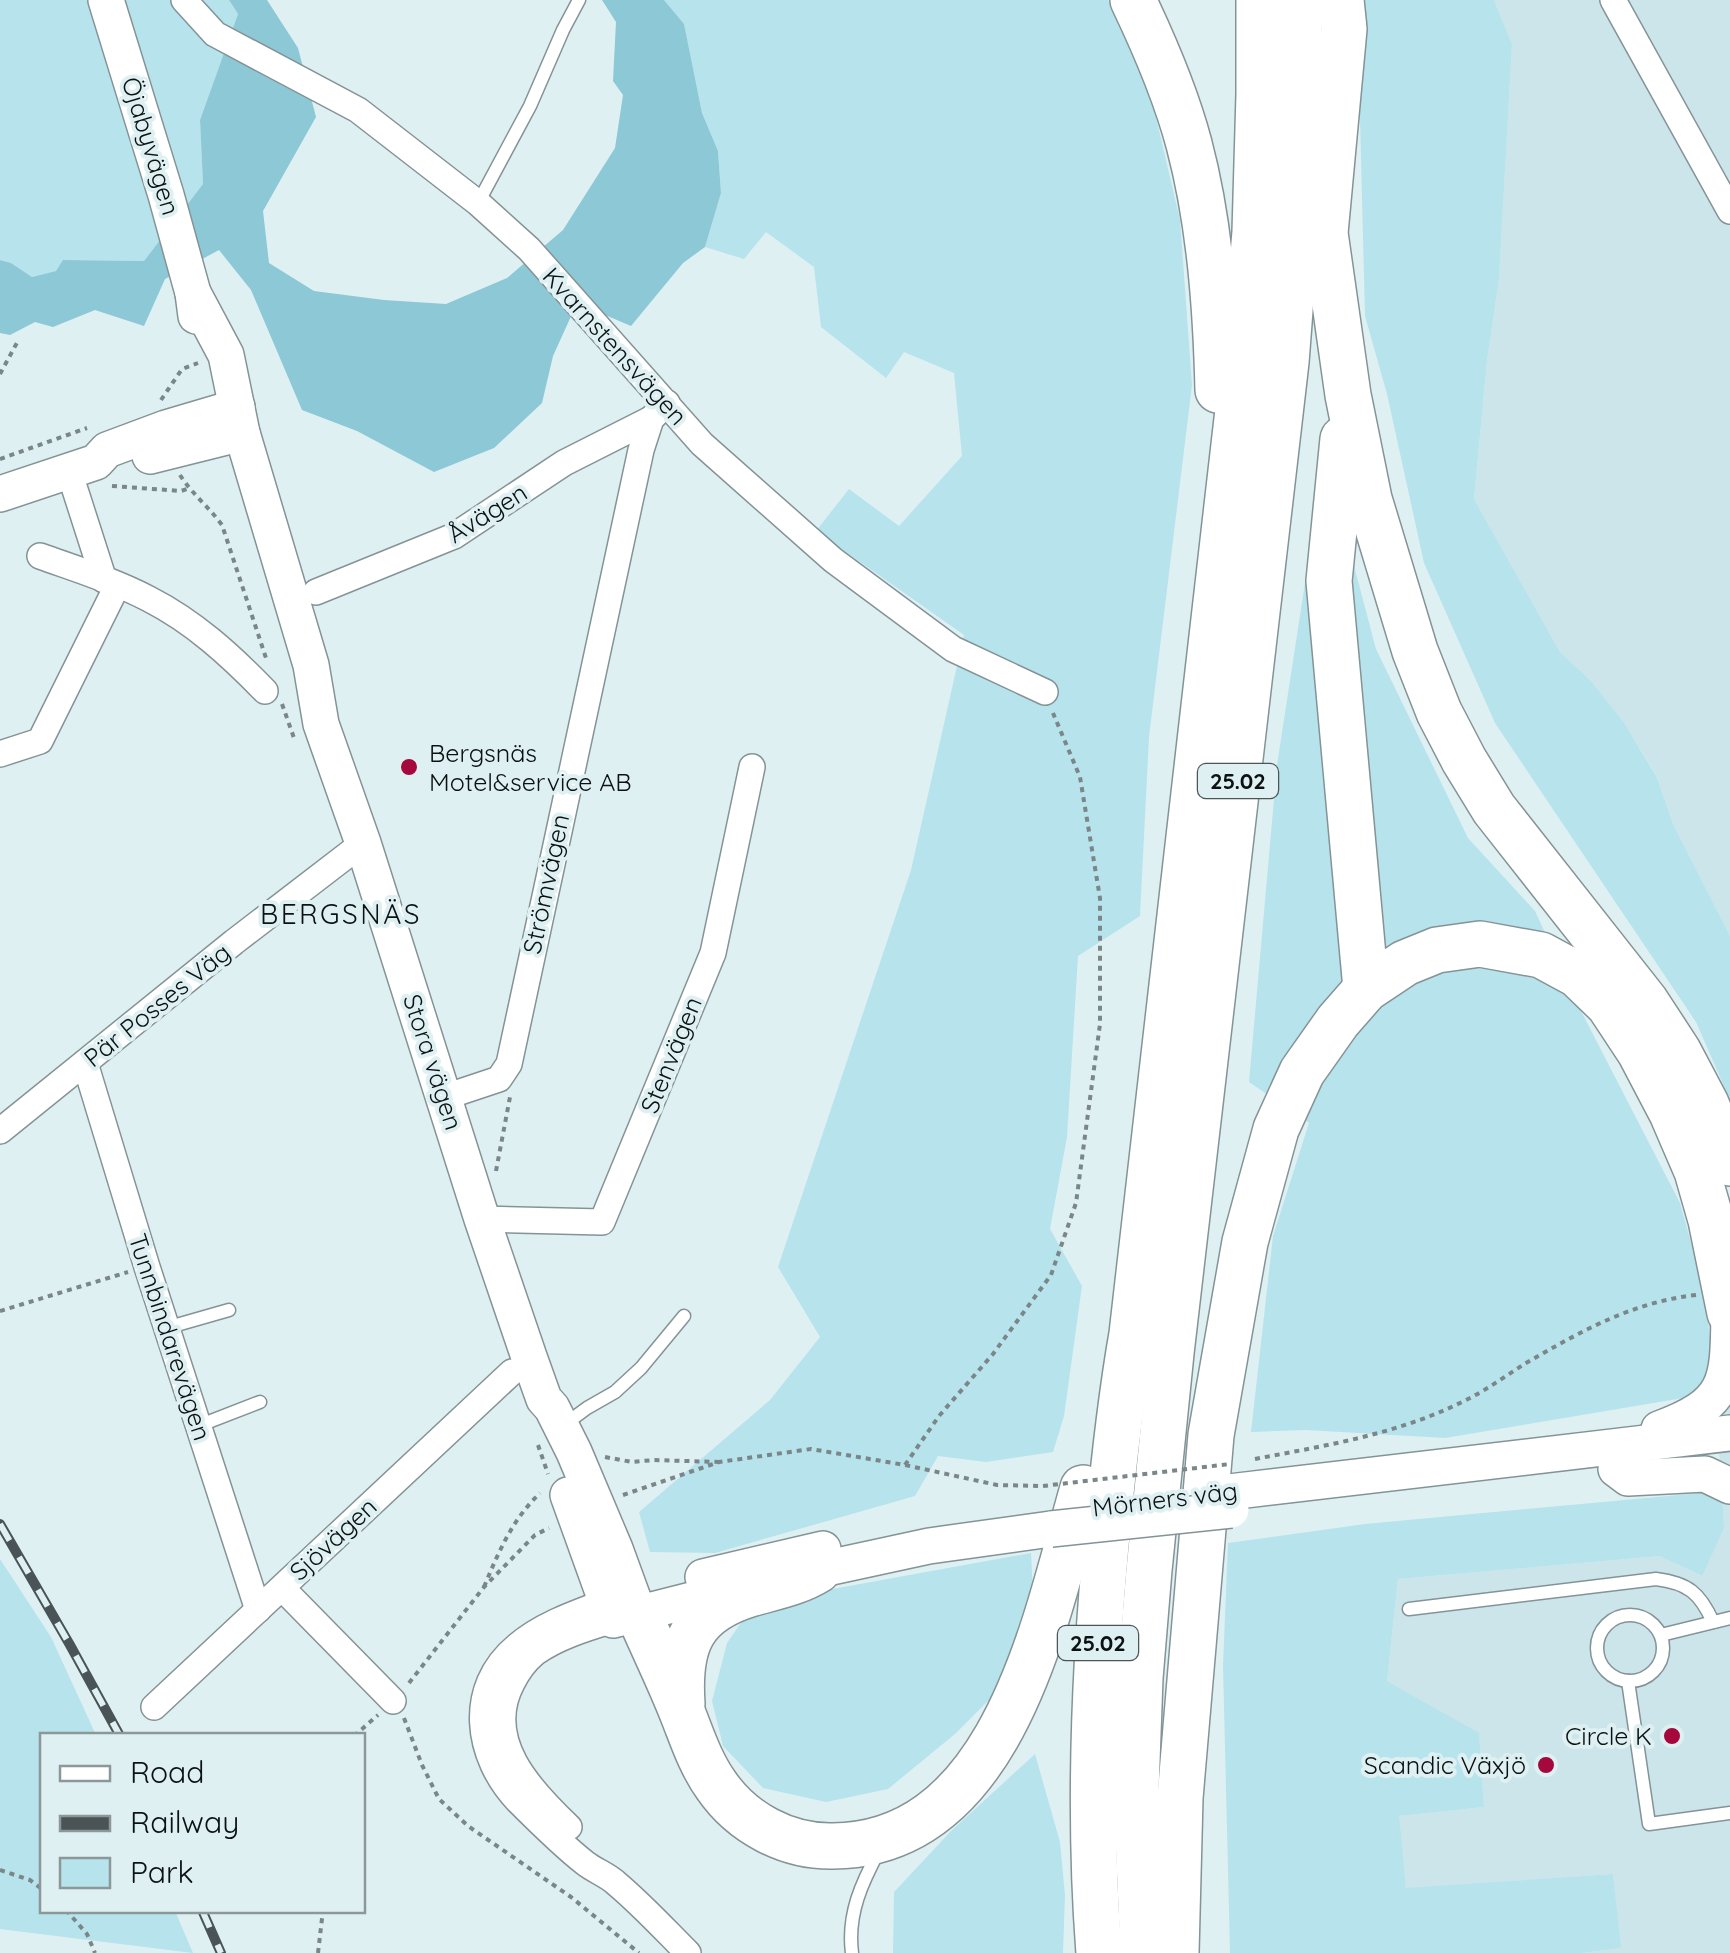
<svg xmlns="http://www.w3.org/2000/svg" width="1730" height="1953" font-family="Quicksand,sans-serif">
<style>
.built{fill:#cbe5ea}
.green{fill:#b7e3ec}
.water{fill:#8cc8d5}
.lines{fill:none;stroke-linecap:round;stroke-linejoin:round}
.lane-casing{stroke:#849396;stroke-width:15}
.street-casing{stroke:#849396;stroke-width:28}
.secondary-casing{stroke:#849396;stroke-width:38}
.highway-casing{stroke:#849396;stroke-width:48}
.path{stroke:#7a8688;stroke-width:4;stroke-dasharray:5 5;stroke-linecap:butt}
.lane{stroke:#fff;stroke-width:12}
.street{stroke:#fff;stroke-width:25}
.secondary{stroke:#fff;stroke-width:35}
.highway{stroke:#fff;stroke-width:45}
.rail-casing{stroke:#4a5355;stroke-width:10}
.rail{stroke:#dff0f3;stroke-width:6;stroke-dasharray:19;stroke-linecap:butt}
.secondary-bridge-casing{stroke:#849396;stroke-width:38;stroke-linecap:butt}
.path-bridge{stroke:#7a8688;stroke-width:4;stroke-dasharray:5 5;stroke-linecap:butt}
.secondary-bridge{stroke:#fff;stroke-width:35}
.poi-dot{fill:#a4083d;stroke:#dff0f3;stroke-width:4}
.labels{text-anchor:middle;stroke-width:8;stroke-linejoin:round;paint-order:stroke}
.shield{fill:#dff0f3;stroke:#4b5556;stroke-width:2.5}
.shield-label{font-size:22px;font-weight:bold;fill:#0c1213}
.street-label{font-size:25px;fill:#0c1213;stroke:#dff0f3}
.poi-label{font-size:25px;fill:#0c1213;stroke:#dff0f3;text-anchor:end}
.neighbourhood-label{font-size:28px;letter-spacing:2.5px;fill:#0c1213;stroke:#dff0f3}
</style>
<rect width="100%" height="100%" fill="#dff0f3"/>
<g class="built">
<polygon points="1494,0 1730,0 1730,936 1673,824 1657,776 1623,721 1590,680 1560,652 1474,499 1487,361 1499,279 1512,46"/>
<polygon points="1730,1284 1730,1953 1582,1953 1620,1948 1613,1874 1406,1889 1398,1816 1484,1807 1479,1734 1387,1681 1398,1579 1661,1556 1701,1576 1724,1528 1713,1356 1704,1289"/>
</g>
<g class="green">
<polygon points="0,0 229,0 238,14 200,120 203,184 144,261 64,260 56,271 32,277 11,263 0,260"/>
<polygon points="664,0 1108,0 1147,79 1180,220 1192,385 1149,737 1140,916 1078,956 1067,1137 1050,1229 1082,1286 1064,1416 1053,1452 986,1462 938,1456 915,1496 715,1553 650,1552 639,1512 770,1400 820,1337 778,1267 911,870 964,635 816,531 849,489 899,526 962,456 954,373 904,352 886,378 821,327 814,267 766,232 744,259 705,247 721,193 718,151 702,113 684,25"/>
<polygon points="1357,0 1494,0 1512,45 1499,279 1487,361 1474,499 1560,652 1590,680 1623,721 1657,777 1673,824 1730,936 1730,1100 1696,1022 1495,723 1424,563 1387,394 1365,316"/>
<polygon points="1335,494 1376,649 1468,838 1535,911 1582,1013 1680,1203 1704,1289 1714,1371 1695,1396 1445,1438 1306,1430 1251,1432 1273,1236 1309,1123 1249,1082 1277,765 1313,531"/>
<polygon points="1722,1491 1724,1528 1702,1576 1660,1556 1398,1579 1387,1681 1479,1733 1484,1807 1399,1816 1406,1888 1613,1874 1621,1948 1582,1953 1230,1953 1223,1665 1228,1543 1365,1524"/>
<polygon points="1031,1553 1034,1614 998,1691 955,1734 888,1789 826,1802 763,1788 723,1746 712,1701 727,1643 747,1614 816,1592"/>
<polygon points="0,1559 51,1637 96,1735 42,1736 42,1910 175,1911 193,1953 0,1929"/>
<polygon points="1035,1754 1060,1842 1065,1895 1063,1953 893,1953 894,1892 951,1831"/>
</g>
<polygon class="water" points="229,0 267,0 298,48 316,117 263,211 269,263 314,291 384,300 446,304 507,278 563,230 615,148 623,95 613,81 616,22 602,0 664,0 684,24 702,113 718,151 721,193 705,247 683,263 631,326 577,303 553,356 542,403 494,448 434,472 357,431 302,410 251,290 219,250 165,279 144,326 95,310 53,327 35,322 10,335 0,333 0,260 11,263 32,277 56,271 63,260 144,261 203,184 200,120 238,14"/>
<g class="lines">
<g class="lane-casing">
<g id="lane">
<polyline points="478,203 530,106 563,30 579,0"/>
<polyline points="166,1328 229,1310"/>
<polyline points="564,1425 587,1408 615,1392 641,1368 684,1316"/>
<polyline points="198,1426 260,1402"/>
<path d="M1409 1609 1656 1579C1688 1583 1700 1593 1713 1622"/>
<circle cx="1630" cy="1648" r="33"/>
<polyline points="1661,1635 1730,1618"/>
<polyline points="1628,1681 1649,1824 1730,1813"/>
<path d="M852 1953C847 1914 862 1882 880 1849"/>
</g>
</g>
<g class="street-casing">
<g id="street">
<polyline points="184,0 215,34 358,110 478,203 529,249 702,444 833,560 953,649 1045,692"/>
<polyline points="1613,0 1730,211"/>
<polyline points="69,471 104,580"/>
<path d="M40 556C76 569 115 581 149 599 194 622 230 655 265 691"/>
<polyline points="316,592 454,536 564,463 651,419"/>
<polyline points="0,754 40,741 117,586"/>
<polyline points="85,1063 147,1267 258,1610"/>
<polyline points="445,1097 499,1079 509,1064 641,450 651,419 667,403"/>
<polyline points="0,1131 234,942 363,843"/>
<polyline points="482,1219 602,1222 713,953 752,767"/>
<polyline points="282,1588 393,1701"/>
<path d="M605 1602C576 1613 541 1625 517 1646 466 1688 476 1757 518 1801 539 1822 562 1845 585 1863 595 1871 608 1875 617 1884 642 1905 665 1930 688 1953"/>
<polyline points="154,1707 512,1372"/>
<path d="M569 1827C530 1790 482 1740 512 1683 518 1671 525 1661 535 1653 557 1637 587 1628 613 1620"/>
</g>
</g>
<g class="secondary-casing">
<g id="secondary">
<polyline points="106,0 166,195 193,293 196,316"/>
<polyline points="193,293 226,355 242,433 311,665 321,724 363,843 482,1219 529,1357 544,1399 552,1408 574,1452 615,1549 638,1612"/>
<polyline points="150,456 242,433"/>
<polyline points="0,494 96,462 107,450 166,428 237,407"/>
<path d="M1659 1429C1730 1403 1728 1381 1729 1311"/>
<polyline points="1616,1469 1628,1478 1705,1474 1730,1486"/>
<polyline points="1229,1492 1730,1433"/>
<polyline points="568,1495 613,1620 739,1588"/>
<polyline points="795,1575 929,1546 1051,1529"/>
<polyline points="703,1577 823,1549"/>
</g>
</g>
<g class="highway-casing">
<g id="highway">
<path d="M1133 0C1155 46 1176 95 1189 144 1210 223 1216 309 1218 390"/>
<polyline points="1341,0 1344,29 1325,233 1348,395 1369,499 1415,651 1439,712 1464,760 1494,809 1646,1002 1678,1051 1706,1104 1730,1163"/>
<polyline points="1343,439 1329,581 1366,989"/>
<path d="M638 1612C653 1647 670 1681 684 1717 693 1740 701 1764 716 1785 742 1823 787 1847 833 1846 1004 1845 1046 1617 1083 1488"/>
<path d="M682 1704C678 1645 691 1612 750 1594 774 1587 797 1583 818 1570"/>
<path d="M1099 1953C1088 1811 1094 1666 1108 1524 1114 1460 1121 1397 1132 1334L1244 358 1255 232 1259 94V0"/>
<polyline points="1143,1953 1136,1790 1140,1678 1149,1570 1171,1353 1286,362 1296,232 1300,143 1299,0"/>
<polyline points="1176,1953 1180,1798 1211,1435 1245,1242 1276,1129 1302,1072 1338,1021 1366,989 1405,963 1437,950 1480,944 1541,955 1578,975 1609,1005 1640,1052 1672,1113 1697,1171 1711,1220 1730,1313"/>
</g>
</g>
<g class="path">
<polyline points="0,374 19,339"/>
<polyline points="161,400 182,369 198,363"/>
<polyline points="0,459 87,428"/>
<path d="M180 475C192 494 209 507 222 525L266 658"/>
<polyline points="112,486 181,491 187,489"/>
<polyline points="282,704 294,738"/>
<polyline points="496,1171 510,1097"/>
<polyline points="0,1311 128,1272"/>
<polyline points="538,1445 548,1474"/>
<polyline points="605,1457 632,1462 654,1460 719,1462"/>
<path d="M1255 1459C1328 1445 1400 1434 1468 1399 1488 1389 1507 1375 1526 1363 1580 1332 1632 1302 1696 1295"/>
<polyline points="905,1465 939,1416 993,1354 1051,1275 1076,1203 1100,1024 1100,898 1080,777 1053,713"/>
<polyline points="623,1495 719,1462 811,1449 905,1465 997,1485 1043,1486"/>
<path d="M484 1587C499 1551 512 1520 540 1493"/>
<polyline points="409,1683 484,1587 535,1535 549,1528"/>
<polyline points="404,1718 422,1765 439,1799 468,1826 571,1897 639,1953"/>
<polyline points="354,1736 378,1715"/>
<polyline points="0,1870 30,1880 42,1889"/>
<polyline points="66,1910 87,1934 95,1953"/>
<polyline points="318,1953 323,1910"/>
</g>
<use href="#lane" class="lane"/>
<use href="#street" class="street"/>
<use href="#secondary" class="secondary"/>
<use href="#highway" class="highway"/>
<g class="rail-casing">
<g id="rail">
<polyline points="0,1524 70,1645 120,1736"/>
<polyline points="202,1910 221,1953"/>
</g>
</g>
<use href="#rail" class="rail"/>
<g class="secondary-bridge-casing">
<polyline id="secondary-bridge" points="1051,1529 1231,1510"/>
</g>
<polyline class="path-bridge" points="1043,1486 1230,1464"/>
<use href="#secondary-bridge" class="secondary-bridge"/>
</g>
<g class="poi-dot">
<circle cx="409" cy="767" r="10"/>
<circle cx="1672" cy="1736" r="10"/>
<circle cx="1546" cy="1765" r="10"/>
</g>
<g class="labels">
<g class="shield">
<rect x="1198" y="764" width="80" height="34" rx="8"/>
<rect x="1058" y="1626" width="80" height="34" rx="8"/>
</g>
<g class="shield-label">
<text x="1238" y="789">25.02</text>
<text x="1098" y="1651">25.02</text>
</g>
<g class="street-label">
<text transform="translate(151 146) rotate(73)" y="9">Öjabyvägen</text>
<text transform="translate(615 346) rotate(48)" y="9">Kvarnstensvägen</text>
<text transform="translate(487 513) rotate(-32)" y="9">Åvägen</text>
<text transform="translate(546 884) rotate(-78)" y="9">Strömvägen</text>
<text transform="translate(157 1005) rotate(-39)" y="9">Pär Posses Väg</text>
<text transform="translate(671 1055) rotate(-68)" y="9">Stenvägen</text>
<text transform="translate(433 1062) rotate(72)" y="9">Stora vägen</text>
<text transform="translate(170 1337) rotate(72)" y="9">Tunnbindarevägen</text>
<text transform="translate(1165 1499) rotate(-7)" y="9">Mörners väg</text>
<text transform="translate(333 1539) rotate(-43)" y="9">Sjövägen</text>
</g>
<g class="poi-label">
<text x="429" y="762" text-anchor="start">Bergsnäs<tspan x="429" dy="29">Motel&amp;service AB</tspan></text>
<text x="1652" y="1745">Circle K</text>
<text x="1526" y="1774">Scandic Växjö</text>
</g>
<g class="neighbourhood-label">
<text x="341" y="924">BERGSNÄS</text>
</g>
</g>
<rect x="40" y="1733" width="325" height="180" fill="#dff0f3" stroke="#8b9799" stroke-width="2.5"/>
<rect x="60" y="1766" width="50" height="15" fill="#ffffff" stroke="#8b9799" stroke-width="2.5"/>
<text x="130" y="1783" font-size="30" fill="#0c1213">Road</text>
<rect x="60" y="1816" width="50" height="15" fill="#4a5355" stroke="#8b9799" stroke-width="2.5"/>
<text x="130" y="1833" font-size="30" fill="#0c1213">Railway</text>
<rect x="60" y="1858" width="50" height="30" fill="#b7e3ec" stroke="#8b9799" stroke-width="2.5"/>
<text x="130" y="1883" font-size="30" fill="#0c1213">Park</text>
</svg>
